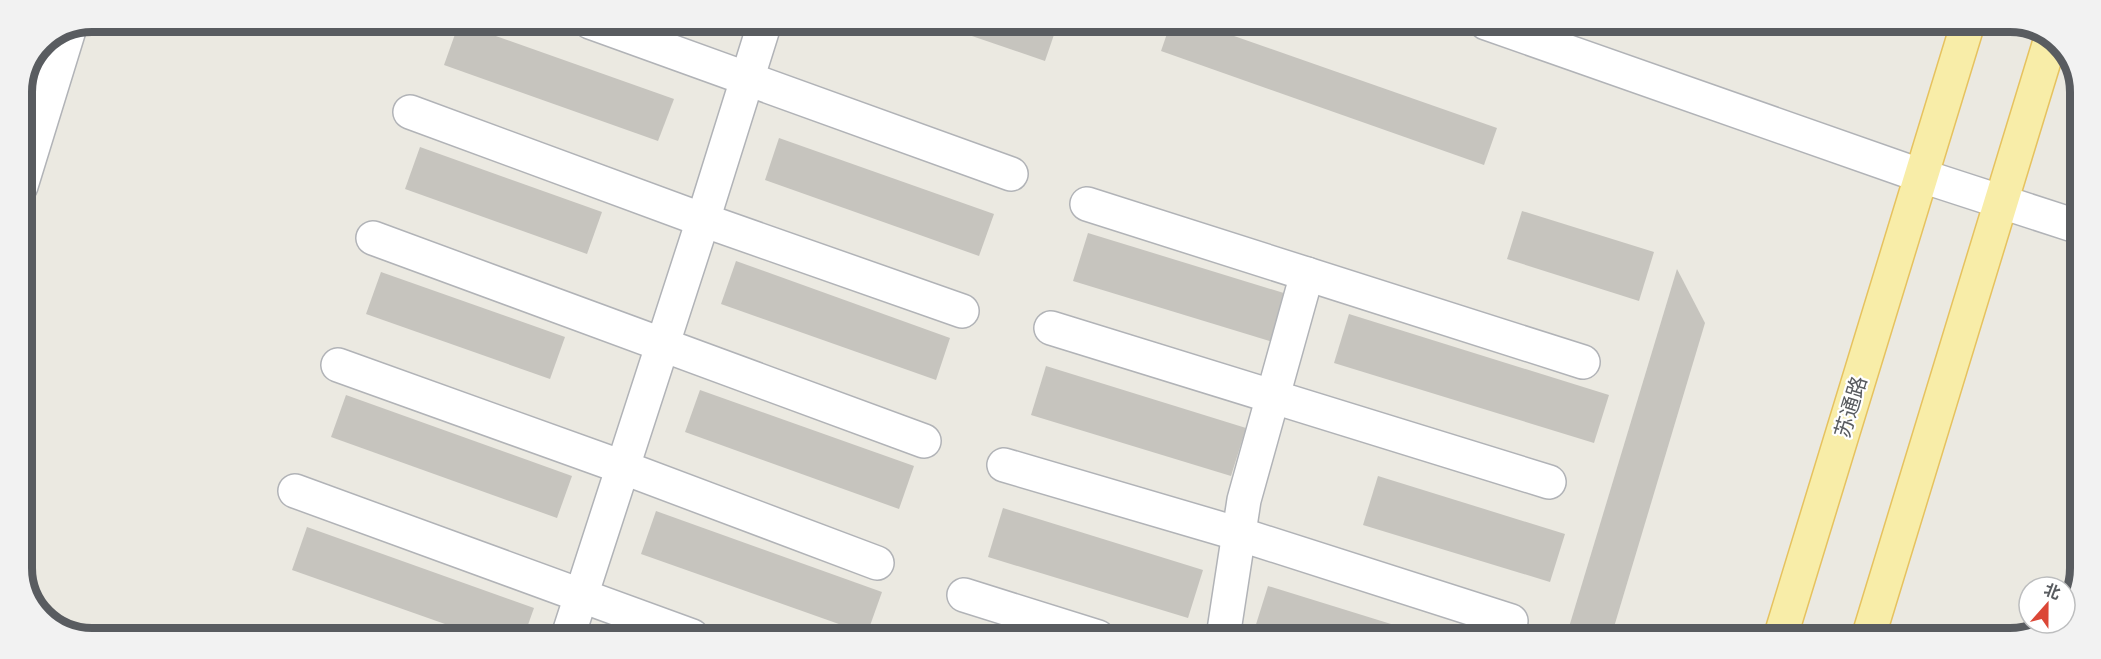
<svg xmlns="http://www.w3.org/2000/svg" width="2101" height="659" font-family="'PT Sans Narrow','Noto Sans SC',sans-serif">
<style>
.building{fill:#c6c4be}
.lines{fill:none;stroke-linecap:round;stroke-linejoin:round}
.minor-casing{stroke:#b1b3b7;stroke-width:36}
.major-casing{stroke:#e6c25f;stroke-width:36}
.minor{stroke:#fff;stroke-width:33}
.major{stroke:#f8eda8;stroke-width:33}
.labels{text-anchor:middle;stroke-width:4.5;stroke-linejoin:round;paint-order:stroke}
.street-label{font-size:21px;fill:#595c60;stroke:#fff}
.rim{fill:none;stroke:#595c60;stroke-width:8}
</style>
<rect width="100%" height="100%" fill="#ebe9e1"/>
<g class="building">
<polygon points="931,22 1056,22 1058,23 1045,61"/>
<polygon points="1171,22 1194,22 1497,128 1484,165 1161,51"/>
<polygon points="459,23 674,99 658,141 444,65"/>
<polygon points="779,138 994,214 979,256 765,180"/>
<polygon points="420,147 602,212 587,254 405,189"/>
<polygon points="1522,211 1654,252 1639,301 1507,259"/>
<polygon points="1088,233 1287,294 1273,342 1073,281"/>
<polygon points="736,261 950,338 936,380 721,304"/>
<polygon points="1677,269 1705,323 1611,637 1566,637"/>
<polygon points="381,272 565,337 550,379 366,314"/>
<polygon points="1349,314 1609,395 1594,443 1334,363"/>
<polygon points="1046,366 1246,428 1231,476 1031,415"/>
<polygon points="700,390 914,466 899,509 685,432"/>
<polygon points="346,395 572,476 557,518 331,437"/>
<polygon points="1378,476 1565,534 1550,582 1363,525"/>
<polygon points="1003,508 1203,570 1188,618 988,557"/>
<polygon points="656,511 882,592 867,634 641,554"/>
<polygon points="307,527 534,608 524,636 479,636 292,570"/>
<polygon points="1268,586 1433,637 1262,637 1253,634"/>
</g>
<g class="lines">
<g class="minor-casing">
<g id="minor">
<polyline points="590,22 1011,174"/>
<polyline points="1486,23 1922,176 2079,227"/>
<polyline points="410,112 703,220 962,311"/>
<polyline points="21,186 69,30"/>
<polyline points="1087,204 1583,362"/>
<polyline points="373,238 924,441"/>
<polyline points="1051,328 1549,482"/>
<polyline points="338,365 622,467 877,563"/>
<polyline points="1004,465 1239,534 1511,621"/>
<polyline points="295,491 692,636"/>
<polyline points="964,595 1098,637"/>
<polyline points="568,636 703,220 765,22"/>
<polyline points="1223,637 1244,500 1307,274"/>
</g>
</g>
<g class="major-casing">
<g id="major">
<polyline points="1780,638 1968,23"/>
<polyline points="1868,638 2051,38"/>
</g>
</g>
<use href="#minor" class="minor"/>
<use href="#major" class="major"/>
</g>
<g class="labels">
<g class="street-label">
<text transform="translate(1851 407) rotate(-73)" y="7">苏通路</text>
</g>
</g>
<path d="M0 0H2101V659H0ZM92 32H2010A60 60 0 0 1 2070 92V568A60 60 0 0 1 2010 628H92A60 60 0 0 1 32 568V92A60 60 0 0 1 92 32Z" fill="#f2f2f2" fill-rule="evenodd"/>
<path class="rim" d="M92 32H2010A60 60 0 0 1 2070 92V568A60 60 0 0 1 2010 628H92A60 60 0 0 1 32 568V92A60 60 0 0 1 92 32Z"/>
<g transform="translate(2047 605) rotate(21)"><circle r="28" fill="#ffffff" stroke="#bdbebf" stroke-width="1.5"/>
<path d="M0-4.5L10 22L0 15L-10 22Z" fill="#db4737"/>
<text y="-9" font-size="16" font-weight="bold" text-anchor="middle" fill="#595c60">北</text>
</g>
</svg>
